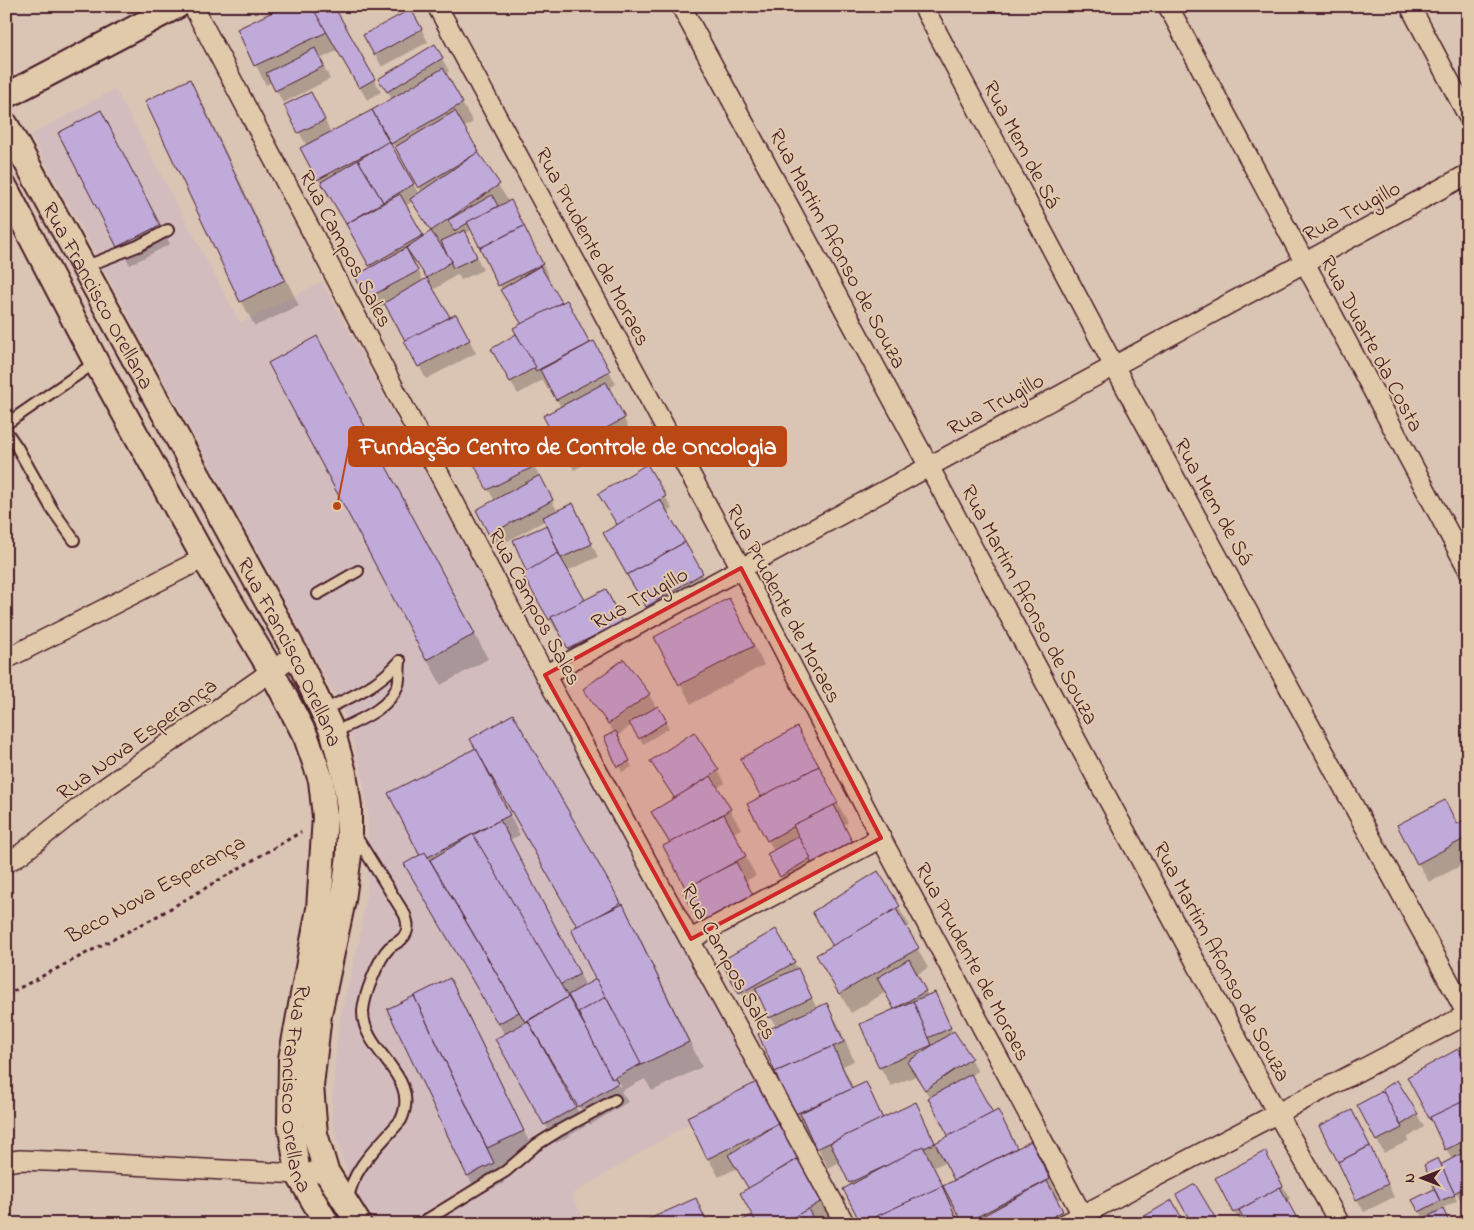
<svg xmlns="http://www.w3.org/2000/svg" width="1474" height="1230" font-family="'Indie Flower',sans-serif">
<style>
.built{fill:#d2bcbe}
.shadow{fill:#0003;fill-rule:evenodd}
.building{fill:#c0aad9;stroke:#4a1f2b}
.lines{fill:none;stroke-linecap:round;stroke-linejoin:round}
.service-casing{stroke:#4a1f2b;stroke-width:14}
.minor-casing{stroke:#4a1f2b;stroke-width:22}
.tertiary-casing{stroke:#4a1f2b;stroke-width:28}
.path{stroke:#4a1f2b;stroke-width:3;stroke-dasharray:4 4;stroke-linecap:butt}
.service{stroke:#e1caaa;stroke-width:10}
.minor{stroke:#e1caaa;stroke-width:19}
.tertiary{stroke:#e1caaa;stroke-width:24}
.marked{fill:#cf2828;fill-opacity:0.2;stroke:#cf2828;stroke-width:4;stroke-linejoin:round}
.labels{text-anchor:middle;stroke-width:4;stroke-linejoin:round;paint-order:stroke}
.street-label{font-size:22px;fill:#4a1f2b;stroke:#e1caaa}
.leader{fill:none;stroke:#b94815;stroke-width:2}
.callout-dot{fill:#b94815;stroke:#e1caaa;stroke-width:2}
.callout{fill:#b94815;stroke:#b94815;stroke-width:2}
.callout-label{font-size:24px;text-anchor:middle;font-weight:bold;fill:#fff}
</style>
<rect width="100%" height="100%" fill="#dac4b3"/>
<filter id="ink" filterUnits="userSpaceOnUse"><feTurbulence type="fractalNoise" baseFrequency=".02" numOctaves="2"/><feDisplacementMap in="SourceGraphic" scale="10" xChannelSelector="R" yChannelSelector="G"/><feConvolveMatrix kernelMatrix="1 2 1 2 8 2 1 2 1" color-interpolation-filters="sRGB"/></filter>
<g filter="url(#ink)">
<polygon class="built" points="115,89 240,323 322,282 755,1083 571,1195 584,1219 576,1224 411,1224 405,1214 390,1224 369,1224 351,1184 333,1127 332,1106 337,1042 342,1010 359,942 368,883 368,811 362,774 350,729 342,707 31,135"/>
<g class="shadow">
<polygon points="332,6 381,92 367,100 339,50 320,59 330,79 283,103 272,82 266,85 238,30 318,12"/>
<polygon points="418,23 428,42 382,67 365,35"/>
<path d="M434 45 449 71 445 74 473 122 463 128 480 157 509 202 511 201 518 214 549 277 546 279 561 304 577 320 590 344 601 355 616 384 608 389 634 438 574 470 563 451 561 408 551 388 548 390 543 380 518 394 492 349 521 344 523 324 500 286 472 229 466 234 483 270 461 280 458 274 435 289 432 285 431 286 449 319 463 328 476 353 426 379 386 304 375 311 367 298 372 268 332 197 329 198 302 149 307 146 299 132 318 106 331 133 392 99 380 79ZM391 141 422 192 419 194 393 149 389 142ZM412 202 431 232 423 238 405 206ZM445 248 448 256 442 249ZM414 261H415L428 279 423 281Z"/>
<polygon points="190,81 204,106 299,306 255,326 241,301"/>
<polygon points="111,131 170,244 130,265 60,134"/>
<polygon points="269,363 331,363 488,659 441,685"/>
<polygon points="521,441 558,512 573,505 598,557 567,571 584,602 612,604 628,635 576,661 560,630 557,632 524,575 528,572 548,526 546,520 497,547 478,510 495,501 488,489"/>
<polygon points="665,496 672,509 666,512 709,586 654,618 604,534"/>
<polygon points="739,618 764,665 691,704 656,637"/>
<polygon points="585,690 649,695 669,728 643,744 632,725 617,736 632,767 622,772 605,738 614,733"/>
<path d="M512 715 621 906 622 905 637 931 702 1067 652 1091 645 1079 621 1091 628 1102 590 1125 560 1073 558 1074 586 1126 556 1143 497 1040 505 1035 405 865 421 856 478 749ZM487 766 579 927 597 980 586 986 510 840 520 835 485 767ZM573 1002 621 1085 619 1087 570 1004Z"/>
<polygon points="807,747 848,822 844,825 859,856 788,888 768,854 774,851 768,840 763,798"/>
<polygon points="718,770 725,783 717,788 741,829 733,833 756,876 745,881 687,889 671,843 675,799 659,774"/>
<polygon points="1468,820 1468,862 1429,882 1418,863 1457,825"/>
<path d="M877 873 910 926 906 928 928 968 916 975 928 996 934 993 953 1033 978 1071 971 1076 992 1114 998 1112 1018 1149 1030 1142 1060 1199 1057 1200 1070 1224H964L954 1206 953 1207 960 1224H863L851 1185 840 1162 828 1168 810 1131 805 1133 794 1114 776 1027 761 998 748 1006 722 961 776 931 801 975 817 1009 827 1005 838 1024 854 1061 843 1066 854 1089 865 1084 884 1119 916 1104 936 1143 950 1136 930 1098 916 1076 891 1086 880 1067 896 1010 886 992 851 1013 818 955 834 946ZM946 1162 956 1181 944 1187 934 1167Z"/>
<polygon points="450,980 461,999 533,1150 497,1168 504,1183 479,1195 468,1176 389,1009"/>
<polygon points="1468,1068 1468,1202 1463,1204 1454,1189 1452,1190 1457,1201 1441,1209 1450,1224 1415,1224 1424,1219 1414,1200 1436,1189 1441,1166 1452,1160 1434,1124"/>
<polygon points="757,1083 786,1141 832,1221 827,1224 759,1224 749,1188 737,1168 719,1177 708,1158 688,1117"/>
<polygon points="1358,1106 1417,1114 1424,1127 1407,1138 1408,1141 1384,1153"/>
<polygon points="1359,1124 1394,1197 1364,1212 1357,1199"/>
<polygon points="1272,1165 1290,1199 1241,1224 1234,1212"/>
<polygon points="1195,1186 1217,1224 1193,1224"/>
<polygon points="696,1200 709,1224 641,1224"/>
<polygon points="1468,1207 1468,1216 1464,1209"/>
<polygon points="721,1218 724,1224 710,1224"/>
</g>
<g class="building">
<polygon points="285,6 315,6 327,32 254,66 237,29"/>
<polygon points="325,6 334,6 375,79 359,88 315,12"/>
<polygon points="411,9 422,29 374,55 363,35"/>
<polygon points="435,44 443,58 387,92 378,79"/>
<polygon points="315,48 324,66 275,91 266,73"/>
<polygon points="443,68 463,103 391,144 372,110"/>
<polygon points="190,79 285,280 240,302 145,101"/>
<polygon points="311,92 325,120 298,133 284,105"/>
<polygon points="101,110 160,225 117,247 58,133"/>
<polygon points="372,110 389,142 317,180 300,148"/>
<polygon points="455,111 479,152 418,188 395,147"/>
<polygon points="389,141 414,184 383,202 358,160"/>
<polygon points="478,152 500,184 431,231 410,199"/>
<polygon points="358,160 383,202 346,224 321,182"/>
<polygon points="400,194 423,235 369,266 346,224"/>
<polygon points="492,195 498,206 454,231 448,220"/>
<polygon points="511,200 524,226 480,248 467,222"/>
<polygon points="524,226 543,264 498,286 480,248"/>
<polygon points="465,230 477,257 453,268 441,241"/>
<polygon points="431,231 452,261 427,278 406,248"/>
<polygon points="406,248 418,271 366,299 355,276"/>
<polygon points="540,266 562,302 523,326 500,290"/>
<polygon points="427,278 450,317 406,342 384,303"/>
<polygon points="567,300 590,343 536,371 513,328"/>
<polygon points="456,314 470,340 418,367 404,341"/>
<polygon points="516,334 536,367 510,382 491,349"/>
<polygon points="317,336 475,634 426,660 268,363"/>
<polygon points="594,341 610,371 556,400 540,370"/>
<polygon points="606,382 625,418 562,452 543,416"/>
<polygon points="517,428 535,466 487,490 468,452"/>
<polygon points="647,464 666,496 618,526 598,494"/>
<polygon points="540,475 553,500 489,535 476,510"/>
<polygon points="660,499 685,542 627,575 603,533"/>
<polygon points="573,503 592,544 561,558 543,517"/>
<polygon points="547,525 561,559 527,573 513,540"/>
<polygon points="685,542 703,573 646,607 627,575"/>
<polygon points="558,553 585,600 549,620 522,574"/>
<polygon points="606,589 622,622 568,649 551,617"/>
<polygon points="729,598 754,646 679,685 654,637"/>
<polygon points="624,659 650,694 608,724 583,689"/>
<polygon points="658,706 667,721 639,739 629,723"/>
<polygon points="513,714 621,903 578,928 470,739"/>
<polygon points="797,727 819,766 762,799 740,759"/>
<polygon points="616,731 630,761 617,767 604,737"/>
<polygon points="694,732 719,770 675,799 650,761"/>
<polygon points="476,748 510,815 422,860 388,793"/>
<polygon points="819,766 838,803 767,841 747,804"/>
<polygon points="711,776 731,809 671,845 651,812"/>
<polygon points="1445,800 1457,824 1468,818 1468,837 1417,864 1397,825"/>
<polygon points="834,805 853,843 812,864 793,825"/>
<polygon points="724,814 746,856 686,889 663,846"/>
<polygon points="500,820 580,974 554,988 473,835"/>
<polygon points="473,834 568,997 525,1022 430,860"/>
<polygon points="798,836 811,858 780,877 767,854"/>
<polygon points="425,852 519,1012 498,1024 404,864"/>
<polygon points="736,862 754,897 700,925 682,890"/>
<polygon points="878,871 900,906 834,948 812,912"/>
<polygon points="623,904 689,1042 637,1067 571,929"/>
<polygon points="896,909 919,948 839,994 816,955"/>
<polygon points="776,929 795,962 739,994 721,961"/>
<polygon points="909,959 926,991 894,1009 877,978"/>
<polygon points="798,968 812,998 769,1018 755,988"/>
<polygon points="450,978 524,1131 487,1148 414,996"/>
<polygon points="596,979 613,1010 585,1026 568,995"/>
<polygon points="935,992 951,1028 928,1038 913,1001"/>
<polygon points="414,996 494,1163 467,1176 387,1009"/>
<polygon points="568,997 618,1083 578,1107 528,1021"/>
<polygon points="606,997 641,1064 612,1079 578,1012"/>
<polygon points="913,1001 932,1045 879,1068 860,1024"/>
<polygon points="827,1003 844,1042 775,1072 758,1034"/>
<polygon points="528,1021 576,1107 544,1125 495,1039"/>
<polygon points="954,1031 972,1058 925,1090 907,1062"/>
<polygon points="833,1046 852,1089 793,1115 775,1072"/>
<polygon points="1458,1049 1468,1066 1468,1099 1430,1120 1407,1077"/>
<polygon points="971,1074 993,1113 949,1137 928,1098"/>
<polygon points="1397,1080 1418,1114 1401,1125 1380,1091"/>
<polygon points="757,1082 778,1124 707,1159 687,1117"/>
<polygon points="866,1082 883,1119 816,1149 800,1113"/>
<polygon points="1383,1091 1402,1128 1376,1141 1357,1105"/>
<polygon points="1468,1099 1468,1139 1445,1150 1430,1117"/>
<polygon points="916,1102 935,1143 849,1183 830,1143"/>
<polygon points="998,1110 1017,1148 954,1180 935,1143"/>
<polygon points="1352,1110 1370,1146 1338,1162 1319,1126"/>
<polygon points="778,1124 798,1158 749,1189 728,1155"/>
<polygon points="1031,1141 1050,1179 963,1224 943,1186"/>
<polygon points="923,1146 943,1186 871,1224 861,1224 843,1189"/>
<polygon points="1370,1146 1388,1184 1356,1200 1338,1162"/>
<polygon points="1468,1150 1468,1186 1454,1193 1440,1165"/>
<polygon points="1265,1151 1283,1186 1233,1213 1215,1178"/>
<polygon points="1438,1158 1455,1195 1440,1201 1424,1165"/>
<polygon points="798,1159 822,1201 783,1224 757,1224 740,1193"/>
<polygon points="1047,1181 1063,1211 1040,1224 979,1224 977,1219"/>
<polygon points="1195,1184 1216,1219 1207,1224 1192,1224 1176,1195"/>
<polygon points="942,1186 959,1224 867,1224 866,1221"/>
<polygon points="1280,1187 1300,1224 1247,1224 1239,1210"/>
<polygon points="1434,1189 1440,1201 1419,1212 1412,1200"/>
<polygon points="696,1198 707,1224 638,1224"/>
<polygon points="1172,1200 1185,1224 1131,1224"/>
<polygon points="808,1209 816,1224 781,1224"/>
<polygon points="1443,1209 1450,1224 1412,1224"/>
<polygon points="752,1215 757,1224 736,1224"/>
</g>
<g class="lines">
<g class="service-casing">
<g id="service">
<polyline points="84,267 138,246 168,230"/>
<polyline points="6,424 96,362"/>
<polyline points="6,431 17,447 52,509 74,540"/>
<polyline points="318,594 358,571"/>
<path d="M323 710C352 697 379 685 400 661"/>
<path d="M333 733C356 721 388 711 398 685 400 678 399 668 400 661"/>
<path d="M348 1200C352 1167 381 1144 401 1120 422 1075 362 1053 363 1011 364 996 378 959 389 948 395 943 403 941 406 933 409 927 407 921 405 915L355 835"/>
<polyline points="420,1224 506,1171 536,1145 560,1130 615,1100"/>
</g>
</g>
<g class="minor-casing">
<g id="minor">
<polyline points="193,6 545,675 845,1224"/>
<polyline points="437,6 741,568 881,838 1087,1224"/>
<polyline points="681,6 1277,1113 1340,1224"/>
<polyline points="923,6 1114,366 1468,1016"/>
<polyline points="1168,6 1468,569"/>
<polyline points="1410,6 1468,116"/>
<polyline points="6,659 204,558"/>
<polyline points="545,675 1468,174"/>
<polyline points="6,863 21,854 96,794 296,654"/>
<polyline points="691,939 881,838"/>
<polyline points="6,1162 20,1160 73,1162 298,1174 326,1171"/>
<polyline points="1065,1224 1468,1014"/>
</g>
</g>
<g class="tertiary-casing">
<g id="tertiary">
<polyline points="6,96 177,6"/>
<path id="s1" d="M6 125 296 654 333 733 344 773 349 807V855L343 900 319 1014 311 1086 315 1134 326 1171 359 1224"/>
<path id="s2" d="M6 189 96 362 204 558 271 670 306 737 321 780 325 817 319 909 291 1059 290 1122 298 1174 327 1224"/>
</g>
</g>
<polyline class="path" points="6,995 154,918 301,832"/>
<use href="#service" class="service"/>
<use href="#minor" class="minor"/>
<use href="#tertiary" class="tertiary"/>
</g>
</g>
<path class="marked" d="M741 568 881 838 691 939 545 675Z"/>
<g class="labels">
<g class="street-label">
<text transform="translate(1023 144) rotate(62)" y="8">Rua Mem de Sá</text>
<text transform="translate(1351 210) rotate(-28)" y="8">Rua Trugillo</text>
<text transform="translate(594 246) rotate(62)" y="8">Rua Prudente de Moraes</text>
<text transform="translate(347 248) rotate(62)" y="8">Rua Campos Sales</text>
<text transform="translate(839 248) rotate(62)" y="8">Rua Martim Afonso de Souza</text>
<text dy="8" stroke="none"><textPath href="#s1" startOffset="194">Rua Francisco Orellana</textPath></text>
<text transform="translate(1373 343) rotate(62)" y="8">Rua Duarte da Costa</text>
<text transform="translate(995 403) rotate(-29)" y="8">Rua Trugillo</text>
<text transform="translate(1215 501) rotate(61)" y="8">Rua Mem de Sá</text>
<text transform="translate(639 597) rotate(-29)" y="8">Rua Trugillo</text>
<text transform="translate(785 603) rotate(62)" y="8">Rua Prudente de Moraes</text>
<text transform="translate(1031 604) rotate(62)" y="8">Rua Martim Afonso de Souza</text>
<text transform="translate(536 606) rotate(62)" y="8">Rua Campos Sales</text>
<text dy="8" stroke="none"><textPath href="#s1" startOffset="599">Rua Francisco Orellana</textPath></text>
<text transform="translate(136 738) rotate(-36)" y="8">Rua Nova Esperança</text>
<text transform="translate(155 888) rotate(-29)" y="8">Beco Nova Esperança</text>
<text transform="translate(730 961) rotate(61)" y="8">Rua Campos Sales</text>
<text transform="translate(974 961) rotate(62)" y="8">Rua Prudente de Moraes</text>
<text transform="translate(1223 961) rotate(62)" y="8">Rua Martim Afonso de Souza</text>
<text dy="8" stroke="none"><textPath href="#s2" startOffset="982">Rua Francisco Orellana</textPath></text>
</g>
</g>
<path class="leader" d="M337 506L349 446"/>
<circle class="callout-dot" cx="337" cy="506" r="5"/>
<rect class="callout" x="349" y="427" width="437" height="39" rx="5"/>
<g class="callout-label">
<text x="568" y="454">Fundação Centro de Controle de Oncologia</text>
</g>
<rect width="1474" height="1230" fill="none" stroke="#e1caaa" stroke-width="25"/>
<rect x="12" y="12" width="1449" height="1205" fill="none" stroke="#4a1f2b" stroke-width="2" filter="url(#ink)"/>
<g transform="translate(1422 1178) rotate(270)" stroke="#e1caaa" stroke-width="4" paint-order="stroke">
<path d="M0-4L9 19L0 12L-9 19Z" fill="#4a1f2b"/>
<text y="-8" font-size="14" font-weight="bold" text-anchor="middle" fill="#4a1f2b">N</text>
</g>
</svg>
